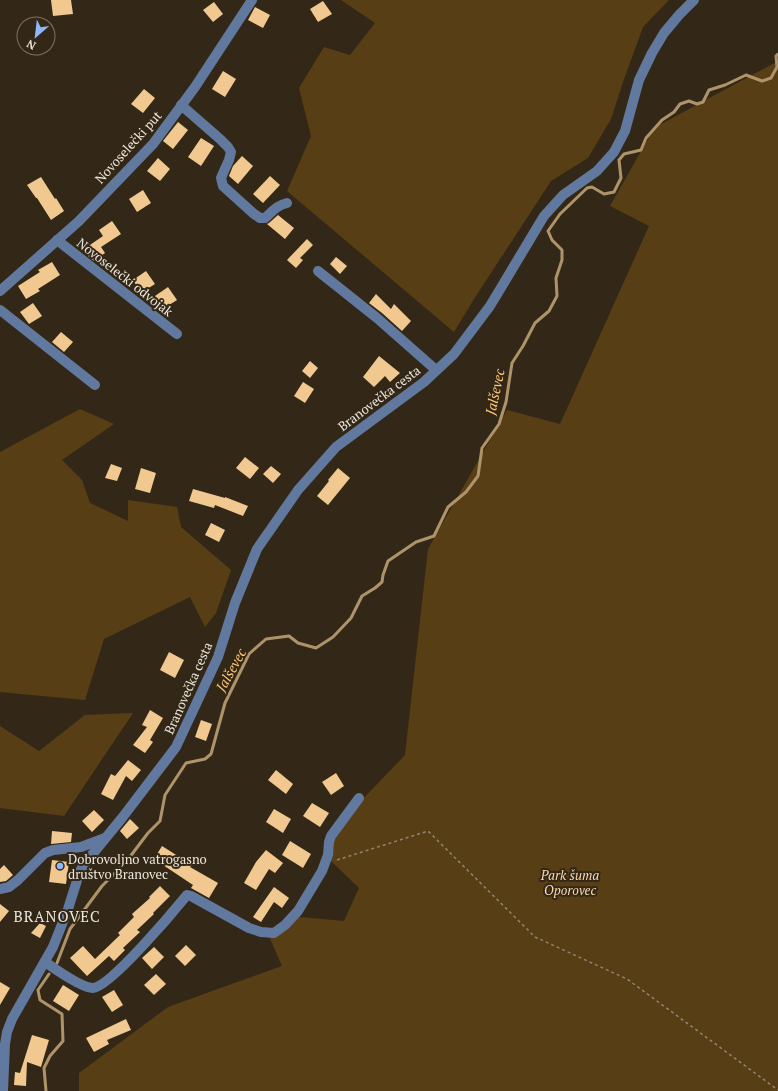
<svg xmlns="http://www.w3.org/2000/svg" width="778" height="1091" font-family="'PT Serif',serif">
<style>
.green{fill:#583e15}
.lines{fill:none;stroke-linecap:round;stroke-linejoin:round}
.stream{stroke:#af936a;stroke-width:3}
.building{fill:#f1c890}
.path{stroke:#8f8678;stroke-width:1.5;stroke-dasharray:3 3;stroke-linecap:butt}
.minor{stroke:#61799f;stroke-width:10}
.poi-dot{fill:#8db9fc;stroke:#332817;stroke-width:1.5}
.labels{text-anchor:middle;stroke-width:4;stroke-linejoin:round;paint-order:stroke}
.street-label{font-size:13px;fill:#ede6db;stroke:#332817}
.poi-label{font-size:13px;fill:#ede6db;stroke:#332817;text-anchor:start}
.park-label{font-size:13px;font-style:italic;fill:#fbd9ac;stroke:#332817}
.water-label{font-size:14px;font-style:italic;fill:#fec678;stroke:#332817}
.quarter-label{font-size:15px;letter-spacing:1px;fill:#ede6db;stroke:#332817}
</style>
<rect width="100%" height="100%" fill="#332817"/>
<g class="green">
<polygon points="341,0 669,0 643,27 623,82 611,119 588,158 551,181 474,299 454,332 287,191 311,136 299,88 324,47 350,55 375,23"/>
<polygon points="778,61 778,1091 79,1091 79,1073 168,1007 282,966 268,934 288,916 344,921 359,888 331,861 337,826 405,755 428,549 507,410 560,424 649,226 610,206 654,128"/>
<polygon points="80,409 114,424 62,460 82,480 90,503 128,521 128,500 177,507 181,527 231,570 216,613 205,627 190,597 104,639 85,700 0,692 0,452"/>
<polygon points="133,713 64,816 0,808 0,726 39,751 85,715"/>
</g>
<g class="lines">
<g class="stream">
<polyline points="57,963 70,929 102,886 126,862 148,833 160,821 165,795 186,763 205,759 211,754 225,703 249,654 266,639 289,636 298,643 316,648 333,637 351,618 362,596 375,588 382,582 383,575 388,561 416,542 434,536 448,507 466,492 478,476 482,448 499,424 506,402 512,363 523,346 535,323 549,311 557,296 556,278 562,260 562,250 552,240 548,231 560,214 587,188 592,187 604,194 614,192 621,178 619,160 624,154 641,150 646,138 662,120 674,112 680,104 689,101 697,104 703,102 709,90 725,85 746,75 762,81 771,78 777,67 776,56 778,54"/>
<polyline points="46,1091 44,1068 50,1056 63,1041 62,1014 40,1000 38,990 49,974"/>
</g>
</g>
<g class="building">
<polygon points="51,0 71,0 73,14 53,16"/>
<polygon points="323,1 332,14 318,22 310,9"/>
<polygon points="214,2 223,14 213,22 203,10"/>
<polygon points="255,7 270,15 263,28 248,20"/>
<polygon points="223,71 236,79 225,97 212,89"/>
<polygon points="144,89 155,98 143,113 131,104"/>
<polygon points="178,122 188,130 173,149 163,141"/>
<polygon points="201,138 214,146 201,166 188,157"/>
<polygon points="242,156 253,166 238,184 229,176 233,166"/>
<polygon points="158,158 170,169 160,181 147,171"/>
<polygon points="270,176 280,185 263,203 253,194"/>
<polygon points="41,177 55,199 56,198 64,211 51,220 37,198 36,198 27,185"/>
<polygon points="143,190 151,203 137,212 129,199"/>
<polygon points="278,215 294,228 285,239 267,224 269,223"/>
<polygon points="112,221 121,234 101,247 105,253 94,261 89,257 84,249 103,236 99,230"/>
<polygon points="307,239 313,245 300,258 303,260 296,268 287,260"/>
<polygon points="336,257 347,266 340,274 330,264"/>
<polygon points="52,262 60,275 38,289 40,291 26,299 18,286 40,272 38,270"/>
<polygon points="146,271 155,284 141,293 133,280"/>
<polygon points="168,287 177,300 163,309 155,296"/>
<polygon points="376,294 391,309 394,304 411,321 402,331 382,313 369,303"/>
<polygon points="33,303 42,316 29,324 20,312"/>
<polygon points="61,332 73,342 64,352 52,342"/>
<polygon points="379,356 400,373 390,382 385,376 374,387 363,377"/>
<polygon points="310,361 318,368 310,378 302,371"/>
<polygon points="303,382 314,389 305,403 294,396"/>
<polygon points="245,457 259,468 250,479 236,468"/>
<polygon points="111,464 122,468 117,481 105,478"/>
<polygon points="271,466 281,474 273,483 263,474"/>
<polygon points="141,468 156,473 150,493 135,489"/>
<polygon points="338,468 350,478 328,505 317,496 329,481 328,480"/>
<polygon points="193,489 225,498 225,497 248,506 243,516 215,505 214,508 189,501"/>
<polygon points="211,523 225,530 219,542 205,535"/>
<polygon points="169,652 184,660 175,678 160,670"/>
<polygon points="150,710 163,718 150,740 153,742 145,753 133,745 147,727 142,725"/>
<polygon points="201,720 212,724 206,741 195,737"/>
<polygon points="128,760 141,770 132,781 126,776 113,800 101,794 111,774 115,776"/>
<polygon points="276,770 293,784 286,794 268,780"/>
<polygon points="336,773 344,786 331,795 322,782"/>
<polygon points="312,803 329,813 320,827 303,816"/>
<polygon points="274,809 291,819 283,833 266,822"/>
<polygon points="94,810 104,820 92,832 82,821"/>
<polygon points="130,819 139,828 127,839 120,831"/>
<polygon points="52,831 72,833 71,842 51,844"/>
<polygon points="290,841 311,854 303,868 282,855"/>
<polygon points="162,846 192,865 190,867 218,883 209,898 191,888 193,885 154,859"/>
<polygon points="266,850 283,863 275,873 269,869 256,890 244,883 256,862"/>
<polygon points="52,860 69,862 66,884 49,882"/>
<polygon points="4,865 13,875 6,881 0,882 0,869"/>
<polygon points="160,886 170,896 153,913 154,914 137,930 140,932 123,948 125,950 114,961 109,956 87,976 70,958 83,946 95,959 120,935 118,933 134,917 132,914 150,898 149,897"/>
<polygon points="274,887 289,898 282,908 274,902 261,922 253,917"/>
<polygon points="0,904 9,911 0,922"/>
<polygon points="40,923 46,926 40,938 31,933"/>
<polygon points="186,945 196,955 185,966 175,956"/>
<polygon points="154,947 164,957 152,969 142,958"/>
<polygon points="156,974 166,984 154,995 144,985"/>
<polygon points="0,982 10,988 0,1005"/>
<polygon points="63,985 79,995 69,1011 53,1001"/>
<polygon points="114,990 123,1005 112,1012 102,997"/>
<polygon points="126,1019 131,1030 107,1040 109,1044 94,1052 86,1038"/>
<polygon points="32,1035 49,1040 41,1067 27,1062 26,1086 14,1085 15,1072 20,1073"/>
</g>
<g class="lines">
<polyline class="path" points="337,860 428,831 535,937 627,979 778,1090"/>
<g class="minor">
<path d="M181 105 220 139 228 147 231 152 229 160 224 171 221 178 223 186 254 214 260 218H265C274 210 276 206 287 203"/>
<polyline points="57,240 177,334"/>
<polyline points="318,271 377,318 436,370"/>
<polyline points="0,291 79,221 153,144 195,87 252,0"/>
<polyline points="0,310 95,385"/>
<polyline points="0,889 9,887 18,880 45,853 53,850 81,847 105,838"/>
<path d="M45 962C55 969 81 988 93 988 110 987 174 911 187 895L191 896 249 928 261 932 274 933 285 925 298 911 322 871 328 855 329 842 331 836 359 798"/>
<polyline points="3,1091 5,1044 7,1032 12,1019 53,947 68,909 80,871 86,862 122,818 176,747 218,657 235,603 257,549 298,490 336,447 424,382 454,354 490,306 544,216 563,195 597,171 614,152 625,131 639,80 652,53 664,33 679,15 694,0"/>
</g>
</g>
<circle class="poi-dot" cx="60" cy="866" r="4"/>
<g class="labels">
<g class="street-label">
<text transform="translate(128 147) rotate(-48)" y="5">Novoselečki put</text>
<text transform="translate(125 277) rotate(38)" y="5">Novoselečki odvojak</text>
<text transform="translate(379 398) rotate(-37)" y="5">Branovečka cesta</text>
<text transform="translate(188 688) rotate(-66)" y="5">Branovečka cesta</text>
</g>
<g class="poi-label">
<text x="68" y="864">Dobrovoljno vatrogasno<tspan x="68" dy="15">društvo Branovec</tspan></text>
</g>
<g class="park-label">
<text x="570" y="880">Park šuma<tspan x="570" dy="15">Oporovec</tspan></text>
</g>
<g class="water-label">
<text transform="translate(495 392) rotate(-78)" y="5">Jalševec</text>
<text transform="translate(231 670) rotate(-61)" y="5">Jalševec</text>
</g>
<g class="quarter-label">
<text x="57" y="922">BRANOVEC</text>
</g>
</g>
<g transform="translate(36 36) rotate(208)"><circle r="19" fill="#332817" stroke="#7d7465"/>
<path d="M0-3L7 15L0 10L-7 15Z" fill="#8db9fc"/>
<text y="-6" font-size="11" font-weight="bold" text-anchor="middle" fill="#ede6db">N</text>
</g>
</svg>
